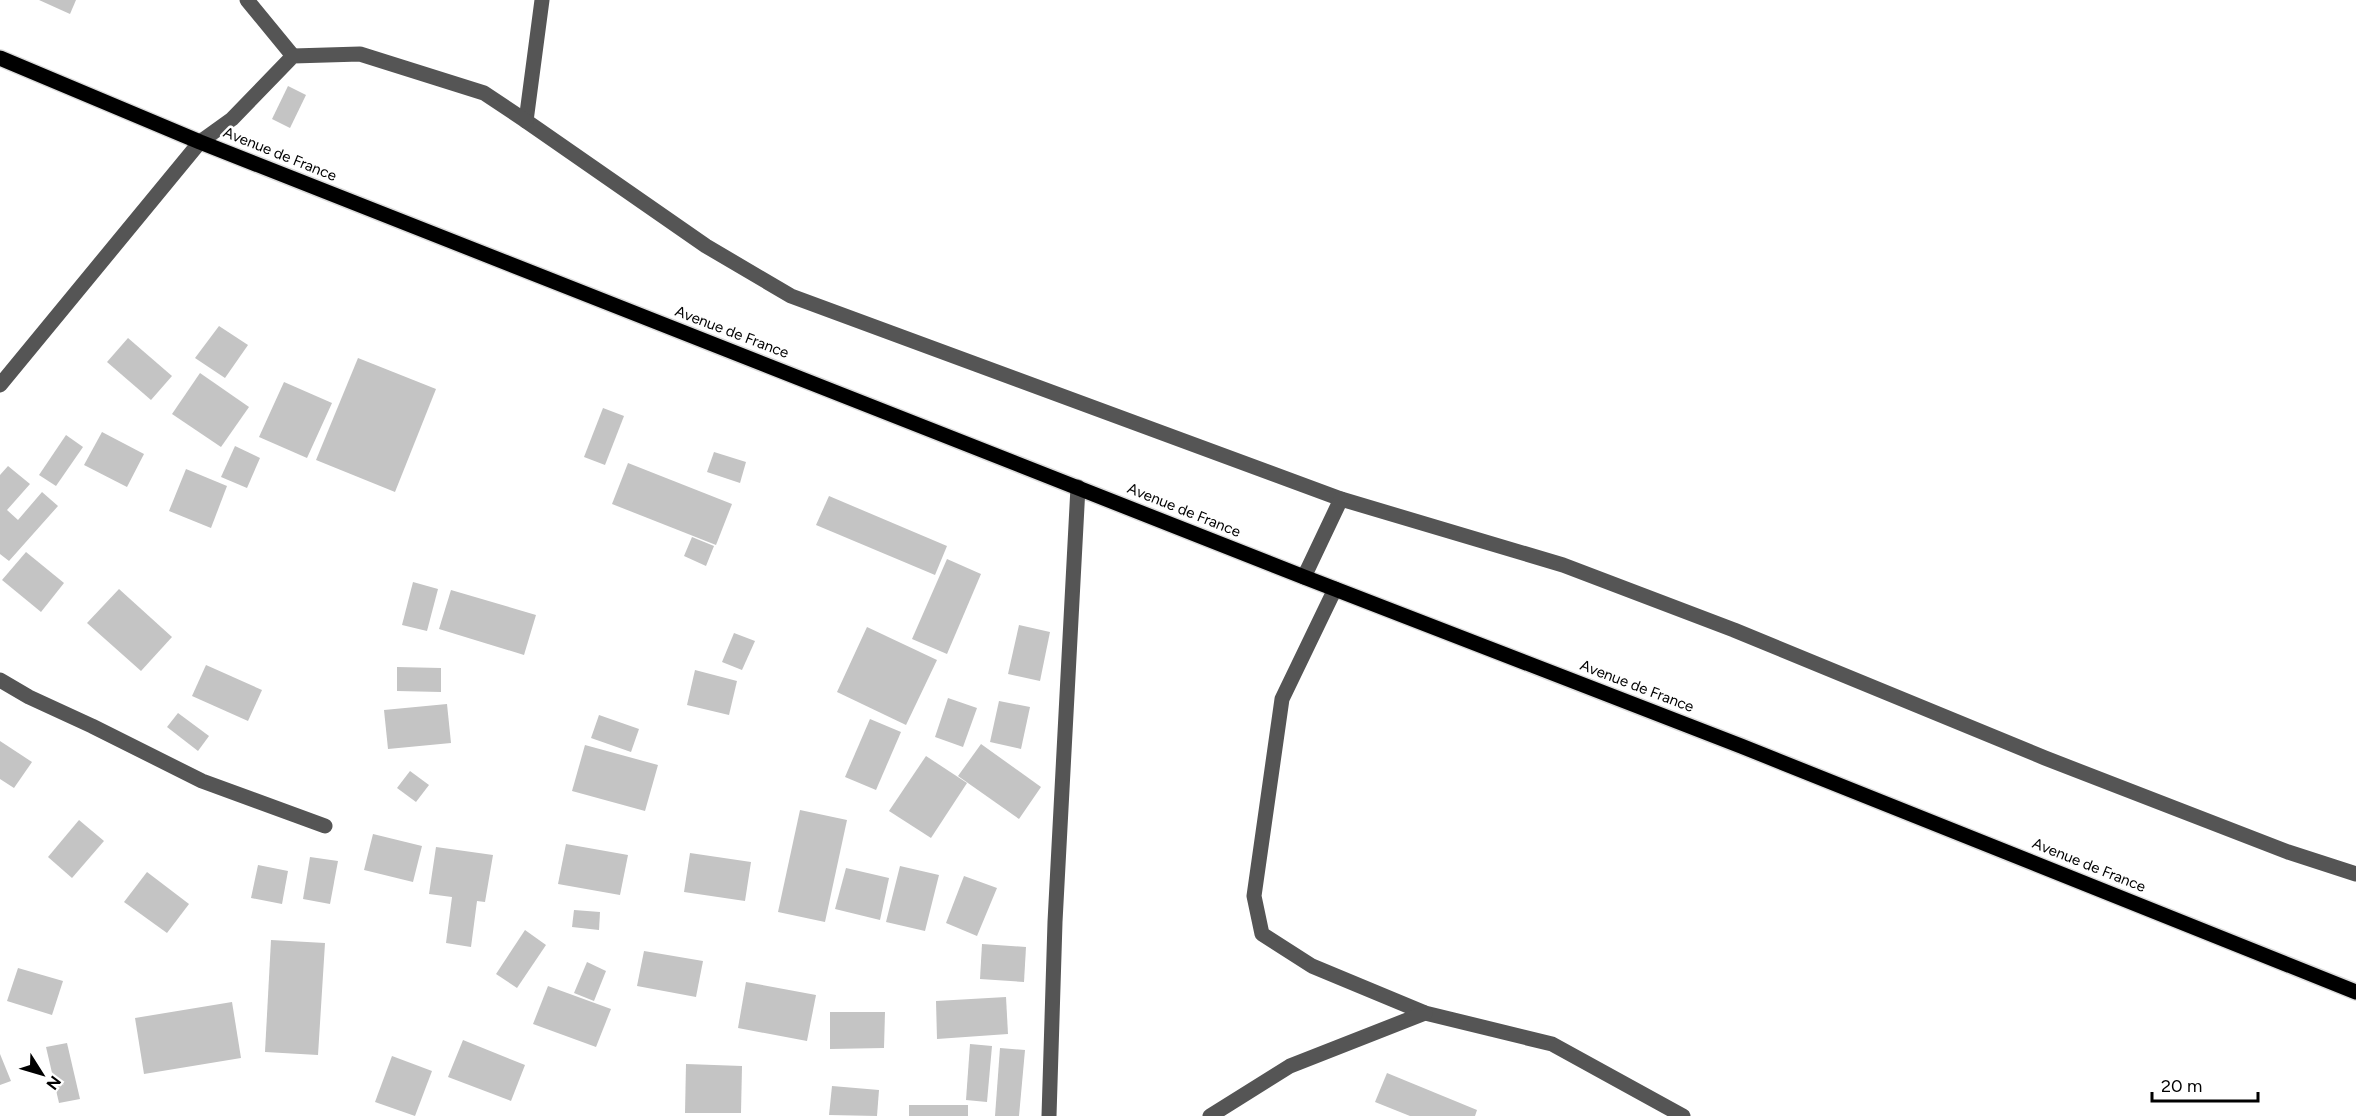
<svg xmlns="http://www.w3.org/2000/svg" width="2356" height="1116" font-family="Figtree,sans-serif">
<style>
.building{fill:#c4c4c4}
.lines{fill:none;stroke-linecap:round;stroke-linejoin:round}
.major-casing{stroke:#dbdbdb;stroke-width:18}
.minor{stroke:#555;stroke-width:15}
.major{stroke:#000;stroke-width:15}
.labels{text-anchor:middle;stroke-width:5;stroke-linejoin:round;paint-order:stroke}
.street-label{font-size:15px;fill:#000;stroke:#fff}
</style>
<rect width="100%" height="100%" fill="#fff"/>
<g class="building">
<polygon points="39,0 76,0 70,14"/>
<polygon points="288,86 306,95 290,128 272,119"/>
<polygon points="219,326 248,345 225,378 195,358"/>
<polygon points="128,338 172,376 151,400 107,362"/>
<polygon points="358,358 436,389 395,492 316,460"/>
<polygon points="200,373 249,407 221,447 172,414"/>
<polygon points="284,382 332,403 307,458 259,437"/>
<polygon points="603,408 624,416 605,465 584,457"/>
<polygon points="102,432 144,454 127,487 84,465"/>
<polygon points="66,435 83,447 56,486 39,475"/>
<polygon points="235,446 260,458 247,488 221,477"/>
<polygon points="714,452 746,462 740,483 707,472"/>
<polygon points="628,463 732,504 716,545 612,504"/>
<polygon points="8,466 30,484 7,510 18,520 42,492 58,506 9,561 0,554 0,475"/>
<polygon points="186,469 227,486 211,528 169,511"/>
<polygon points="829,496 947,546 935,575 816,525"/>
<polygon points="692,537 714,546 706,566 684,556"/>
<polygon points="26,552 64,583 41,612 2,580"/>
<polygon points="947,559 981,574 947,654 912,639"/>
<polygon points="413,582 438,589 427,631 402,625"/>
<polygon points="119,589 172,637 141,671 87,623"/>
<polygon points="451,590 536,615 524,655 439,629"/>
<polygon points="1019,625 1050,632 1040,681 1008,674"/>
<polygon points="867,627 937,660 906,725 837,692"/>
<polygon points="734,633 755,641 742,670 722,662"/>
<polygon points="206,665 262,690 248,721 192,696"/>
<polygon points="397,667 441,668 441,692 397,691"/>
<polygon points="695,670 737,681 729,715 687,705"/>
<polygon points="948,698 977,708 963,747 935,737"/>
<polygon points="999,701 1030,707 1021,749 990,742"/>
<polygon points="447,704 451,743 388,749 384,710"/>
<polygon points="178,713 209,736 198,751 167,727"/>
<polygon points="599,715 639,729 631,752 591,738"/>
<polygon points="870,719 901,732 876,790 845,777"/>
<polygon points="0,741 32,762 14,788 0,779"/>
<polygon points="981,744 1041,787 1019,819 958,776"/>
<polygon points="585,745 658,765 645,811 572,791"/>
<polygon points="926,756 967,783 931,838 889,811"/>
<polygon points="410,771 429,785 416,802 397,788"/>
<polygon points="800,810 847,820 825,922 778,912"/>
<polygon points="79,820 104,841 72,878 48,857"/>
<polygon points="373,834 422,846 413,882 364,870"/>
<polygon points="566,844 628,855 620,895 558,884"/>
<polygon points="436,847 493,855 485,902 477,901 471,947 446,943 452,897 429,894"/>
<polygon points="690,853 751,862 745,901 684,892"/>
<polygon points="310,857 338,861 330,904 303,899"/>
<polygon points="258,865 288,871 282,904 251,898"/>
<polygon points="900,866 939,875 925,931 886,922"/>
<polygon points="846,868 889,878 880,920 835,909"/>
<polygon points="147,872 189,904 167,933 124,902"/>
<polygon points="964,876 997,888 977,936 946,923"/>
<polygon points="574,910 600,912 599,930 572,927"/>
<polygon points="525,930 546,945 517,988 496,974"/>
<polygon points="271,940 325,943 318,1055 265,1052"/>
<polygon points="982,944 1026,947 1024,982 980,979"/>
<polygon points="644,951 703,961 696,997 637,986"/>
<polygon points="587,962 606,971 594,1001 574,993"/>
<polygon points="18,968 63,981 52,1015 7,1001"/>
<polygon points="746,982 816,995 807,1041 738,1028"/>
<polygon points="548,986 611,1009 596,1047 533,1024"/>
<polygon points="1006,997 1008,1034 937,1039 936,1001"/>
<polygon points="232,1002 241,1058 144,1074 135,1018"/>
<polygon points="830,1012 885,1012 884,1048 830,1049"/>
<polygon points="463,1040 525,1065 511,1101 448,1077"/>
<polygon points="67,1043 80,1099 59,1103 46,1047"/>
<polygon points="970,1044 992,1046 987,1102 966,1100"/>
<polygon points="1000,1048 1025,1050 1019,1116 995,1116"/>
<polygon points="0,1054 11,1081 0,1085"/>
<polygon points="392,1056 432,1071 415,1116 375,1102"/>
<polygon points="686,1064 742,1066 741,1113 685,1113"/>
<polygon points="1387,1073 1477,1110 1475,1116 1410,1116 1375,1102"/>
<polygon points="832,1086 879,1090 877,1116 829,1115"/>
<rect x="909" y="1105" width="59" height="11"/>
</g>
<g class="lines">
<g class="major-casing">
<polyline id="major" points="0,58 200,142 1304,577 1741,746 2356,992"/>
</g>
<g class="minor">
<polyline points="247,0 293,56"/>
<polyline points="542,0 526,121 706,246 791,296 1341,499 1563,565 1734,630 2045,758 2288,852 2356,874"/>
<polyline points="0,385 200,142 232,119 293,56 360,54 484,93 526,121"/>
<polyline points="1304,577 1341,499"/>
<polyline points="1335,589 1282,699 1254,896 1262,934 1312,966 1425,1013 1552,1044 1683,1116"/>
<polyline points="0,680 29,697 92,726 202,781 325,826"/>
<polyline points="1049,1116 1055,922 1078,487"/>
<polyline points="1210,1116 1290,1066 1425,1013"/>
</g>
<use href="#major" class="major"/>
</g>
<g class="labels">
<g class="street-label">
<text transform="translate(280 154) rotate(22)" y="5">Avenue de France</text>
<text transform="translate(732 332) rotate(21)" y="5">Avenue de France</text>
<text transform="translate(1184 510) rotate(22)" y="5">Avenue de France</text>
<text transform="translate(1637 686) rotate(21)" y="5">Avenue de France</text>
<text transform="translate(2089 865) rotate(22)" y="5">Avenue de France</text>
</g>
</g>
<g transform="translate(42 1074) rotate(127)" stroke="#ffffff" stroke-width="4.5" paint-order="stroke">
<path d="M0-4.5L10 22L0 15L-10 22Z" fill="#000000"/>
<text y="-9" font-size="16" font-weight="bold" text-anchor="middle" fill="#000000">N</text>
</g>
<path d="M2152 1092v9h106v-9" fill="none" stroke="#000000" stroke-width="3"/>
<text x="2161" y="1092" font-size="18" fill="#000000" stroke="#ffffff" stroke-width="4.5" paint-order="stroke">20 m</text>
</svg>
